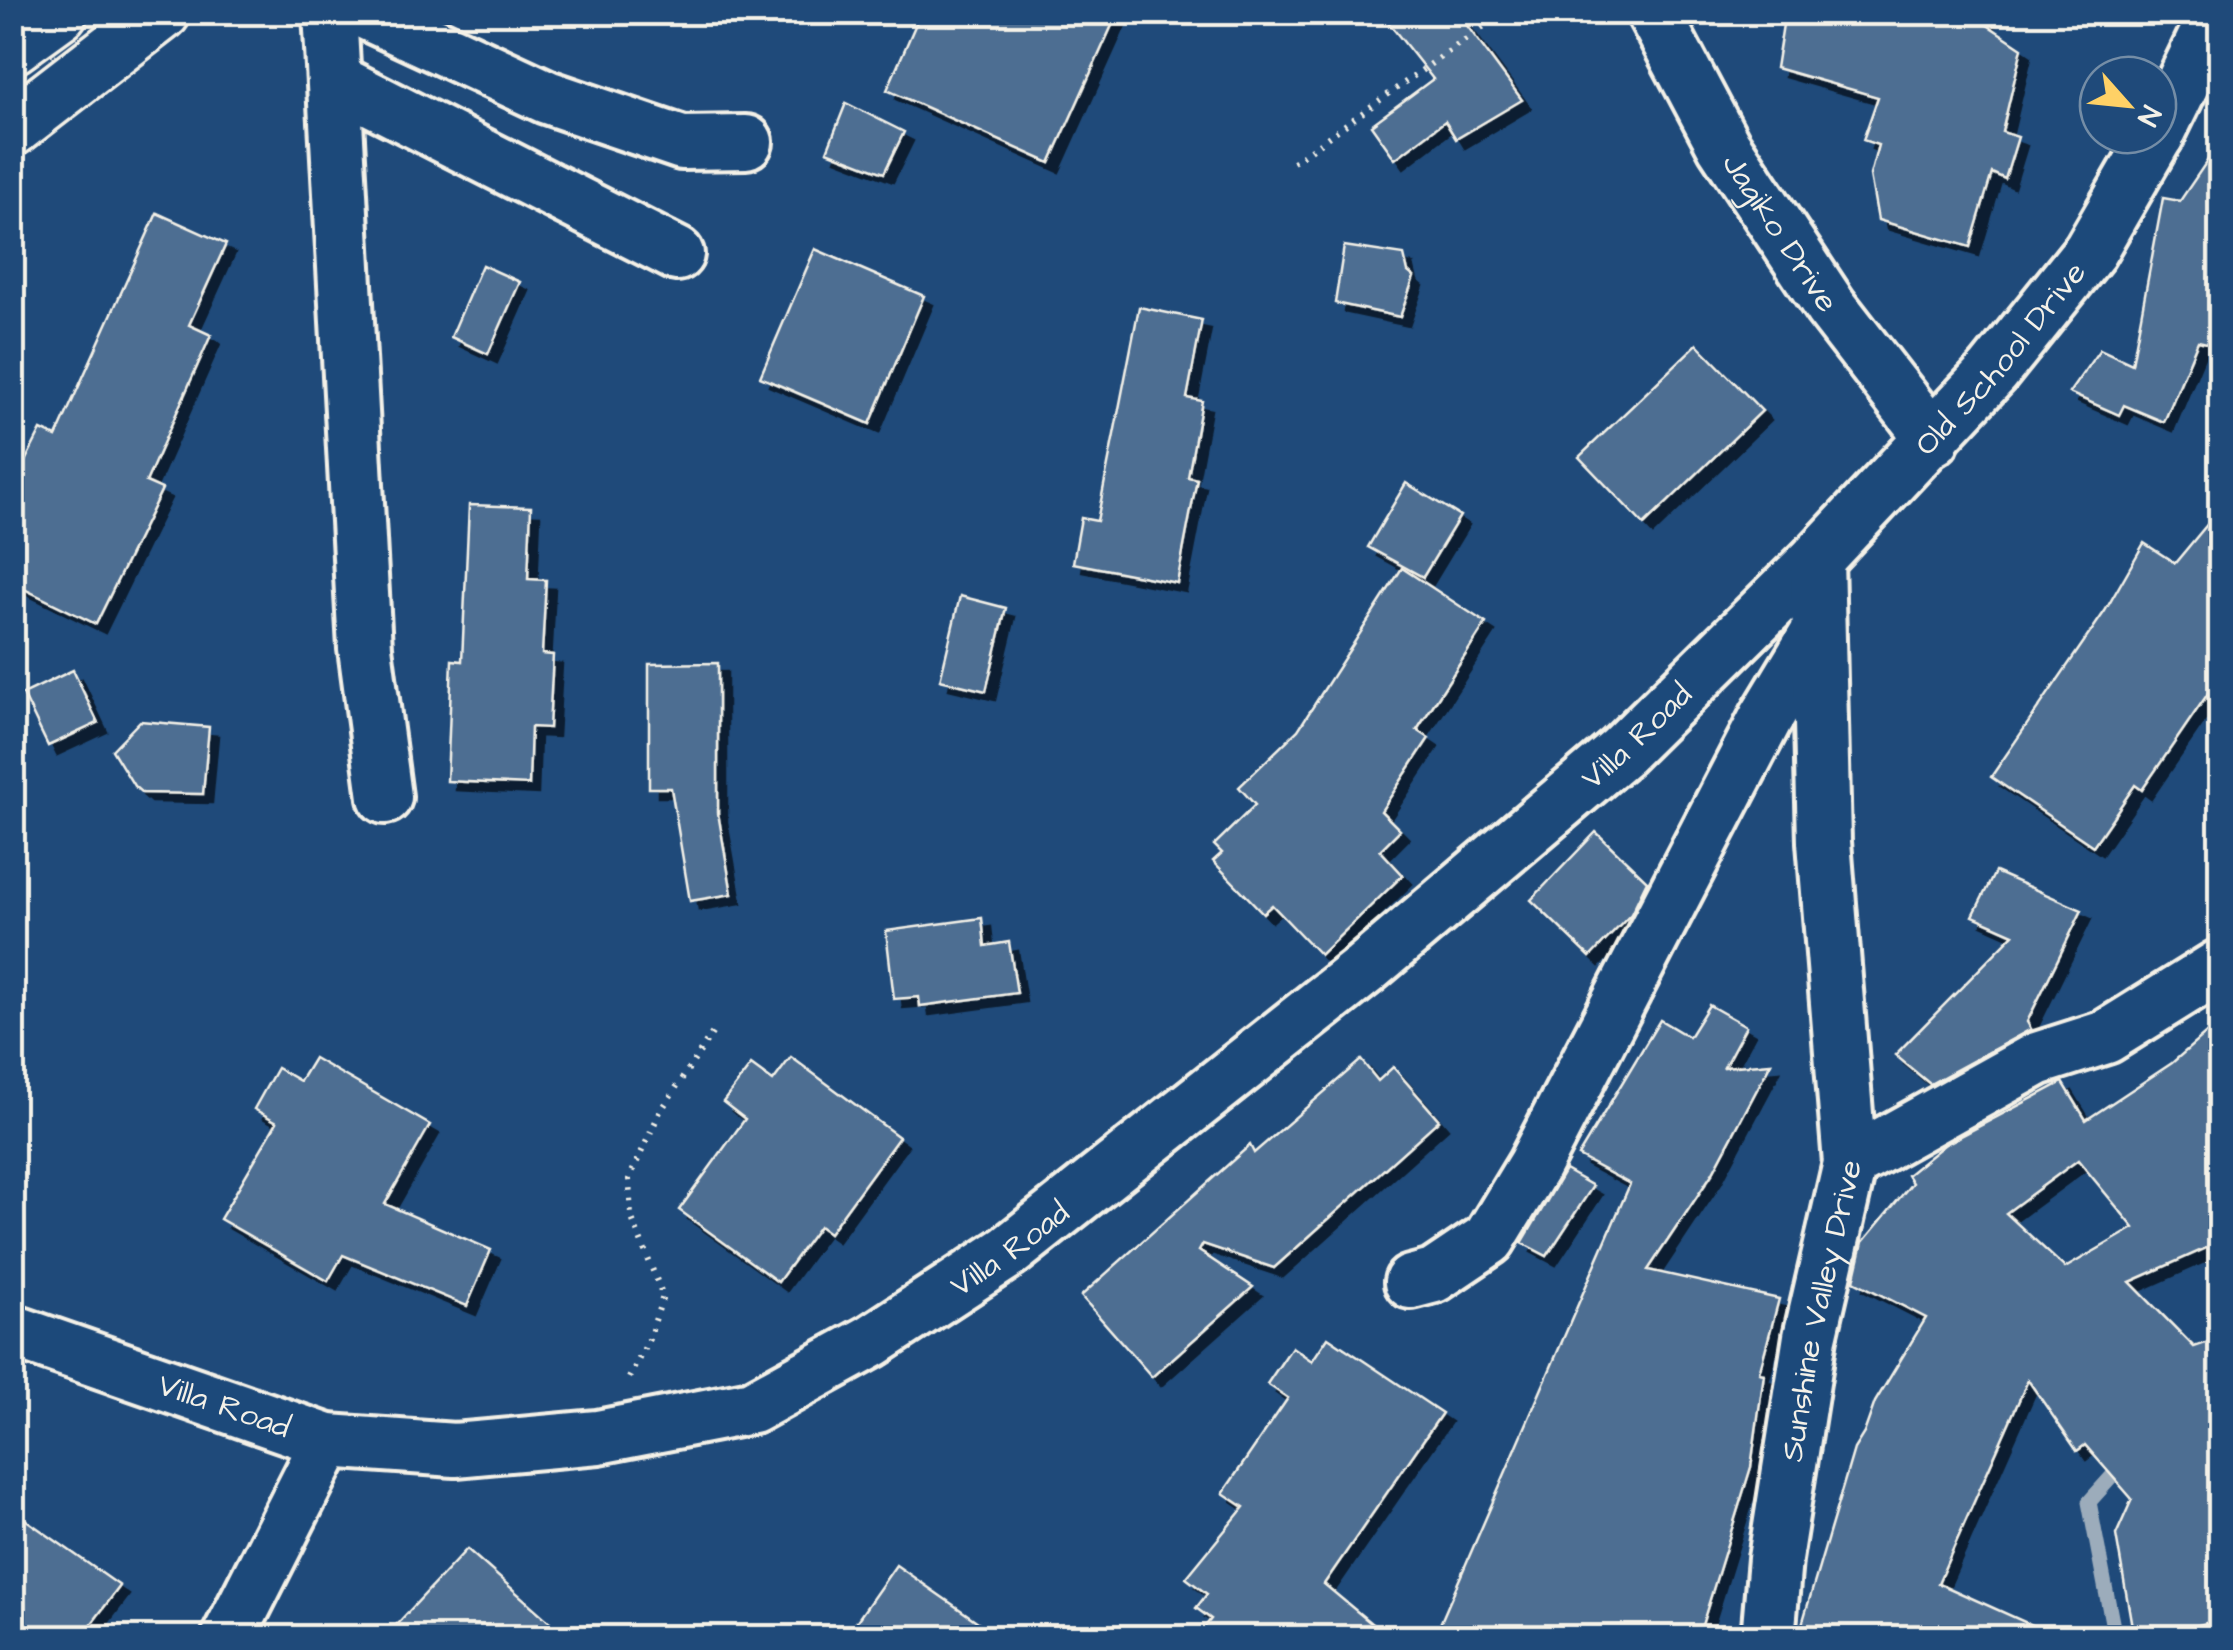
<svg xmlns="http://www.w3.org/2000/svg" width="2233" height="1650" font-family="'Architects Daughter',sans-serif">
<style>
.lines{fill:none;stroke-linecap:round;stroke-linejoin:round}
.stream{stroke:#9cacbb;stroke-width:15}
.building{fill:#4d6e92;stroke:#f4f1e8;stroke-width:2.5;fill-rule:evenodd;filter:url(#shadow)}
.minor-casing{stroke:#f4f1e8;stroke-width:60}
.primary-casing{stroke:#f4f1e8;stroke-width:62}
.path{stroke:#f4f1e8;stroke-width:6;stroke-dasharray:2.5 8;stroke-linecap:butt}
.minor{stroke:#1f4a7a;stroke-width:52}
.primary{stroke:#1f4a7a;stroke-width:55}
.labels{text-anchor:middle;stroke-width:8;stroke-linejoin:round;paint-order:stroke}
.street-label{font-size:32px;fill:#f4f1e8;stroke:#1f4a7a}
</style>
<defs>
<filter id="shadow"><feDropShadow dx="9" dy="9" stdDeviation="0" flood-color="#0009"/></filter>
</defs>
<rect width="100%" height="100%" fill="#1f4a7a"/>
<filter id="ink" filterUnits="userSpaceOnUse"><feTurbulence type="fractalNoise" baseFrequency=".01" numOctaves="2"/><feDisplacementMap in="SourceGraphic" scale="20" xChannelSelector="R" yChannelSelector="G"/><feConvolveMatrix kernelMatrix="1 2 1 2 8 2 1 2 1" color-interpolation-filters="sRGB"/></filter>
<g filter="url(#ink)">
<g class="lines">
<polyline class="stream" points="2115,1638 2089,1502 2124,1463"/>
</g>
<g class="building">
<polygon points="921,12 1118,12 1050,163 887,90"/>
<polygon points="1380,12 1457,12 1522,100 1456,139 1445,121 1395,159 1371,125 1433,79"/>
<polygon points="1785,12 1986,12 1986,24 2022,48 2002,132 2018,137 2005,179 1992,173 1970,247 1878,220 1870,175 1878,145 1863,140 1878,97 1776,68"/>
<polygon points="846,103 904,132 884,173 827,151"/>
<polygon points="2220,142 2220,346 2198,341 2164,422 2124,405 2119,415 2069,393 2100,349 2132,364 2163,198 2180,201"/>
<polygon points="157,213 226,244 189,325 211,335 146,482 162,489 96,624 12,583 12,487 41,430 56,437"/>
<polygon points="1344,246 1404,255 1408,272 1414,277 1400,317 1335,303"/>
<polygon points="815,249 924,296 870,424 760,377"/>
<polygon points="482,265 520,282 488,354 451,337"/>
<polygon points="1139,307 1202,320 1187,398 1202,401 1188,477 1197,479 1177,583 1073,563 1081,518 1097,521"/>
<polygon points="1697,344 1762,411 1644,525 1579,457"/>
<polygon points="1406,483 1460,516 1423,577 1368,547"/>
<polygon points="469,505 531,507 528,579 546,580 542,654 553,655 549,728 531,727 529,785 447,781 452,660 462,661"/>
<polygon points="2220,509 2220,676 2142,790 2135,785 2093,846 1991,777 2105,611 2144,543 2175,563"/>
<polygon points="1402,568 1486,623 1417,730 1429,738 1381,811 1400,830 1380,850 1403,875 1320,955 1272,905 1263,913 1213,861 1222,853 1214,845 1255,805 1239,787 1298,730"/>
<polygon points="960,596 1006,608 986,691 940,680"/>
<polygon points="718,663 718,813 732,894 690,901 671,788 649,788 649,664"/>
<polygon points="73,670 98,723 48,746 23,694"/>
<polygon points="140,721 209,727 203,794 142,793 134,786 112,750"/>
<polygon points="1596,832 1647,881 1631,914 1590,957 1531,900"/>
<polygon points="1995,872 2082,910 2027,1022 2031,1029 1930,1084 1895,1055 2014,934 1973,916"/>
<polygon points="982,918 985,946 1009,942 1017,993 920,1006 919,997 894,999 886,931"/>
<polygon points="1709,1005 1746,1026 1724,1067 1771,1063 1712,1174 1648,1270 1779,1299 1759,1373 1764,1374 1751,1467 1698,1638 1434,1638 1630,1184 1578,1156 1660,1020 1689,1037"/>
<path d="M2220 1021V1242L2130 1282 2194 1347 2220 1338V1619L2154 1638H2134L2116 1535 2132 1499 2085 1445 2077 1451 2028 1380 1938 1583 2060 1638H1798L1854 1449 1864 1433 1875 1402 1926 1318 1854 1281 1863 1242 1912 1183 1907 1175 1944 1145 2063 1082 2086 1120 2172 1063ZM2078 1160 2134 1228 2065 1268 2006 1213Z"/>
<polygon points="791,1057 899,1137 829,1233 819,1226 778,1282 679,1210 745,1119 723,1102 751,1065 773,1081"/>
<polygon points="314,1058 430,1125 385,1204 491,1250 467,1306 343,1255 328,1281 220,1219 277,1122 254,1109 277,1068 300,1081"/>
<polygon points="1361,1060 1378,1081 1393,1067 1439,1120 1274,1268 1203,1244 1199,1251 1253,1287 1152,1377 1081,1296 1250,1145 1254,1153"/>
<polygon points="1565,1170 1593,1186 1547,1256 1522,1243"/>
<polygon points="1328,1337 1442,1413 1324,1584 1389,1638 1196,1638 1211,1619 1196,1608 1207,1594 1186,1578 1244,1507 1223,1493 1288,1398 1267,1384 1292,1347 1312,1361"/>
<polygon points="12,1510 120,1586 81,1638 12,1638"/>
<polygon points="467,1549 568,1638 384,1638"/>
<polygon points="896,1565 1001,1638 845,1638"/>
</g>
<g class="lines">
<g class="minor-casing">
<g id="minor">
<polyline points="330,12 365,648 385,797"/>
<polyline points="364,12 547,97 682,143 746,142"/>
<path id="s1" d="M1653 12 1724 146 1830 306 1933 439"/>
<polyline points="334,80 677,254"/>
<polyline points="2158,134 2217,12"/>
<polyline points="1850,1163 2037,1059 2106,1037 2220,966"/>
<polyline points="1411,1282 1434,1276 1489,1239 1534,1165 1766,718 1818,632"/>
<path id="s2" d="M12 1331 328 1441 455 1450 598 1437 752 1407 872 1341 1008 1252 1365 969 1622 751 1817 559 1993 372 2090 251 2157 135"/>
<polyline points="228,1638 328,1441"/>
<path id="s3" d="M1768 1638 1775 1559 1810 1337 1850 1163 1824 842 1817 559"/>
</g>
</g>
<g class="primary-casing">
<g id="primary">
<polyline points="12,46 59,12"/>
<polyline points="12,128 162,12"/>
</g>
</g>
<g class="path">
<polyline points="1293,162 1504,12"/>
<polyline points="629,1378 649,1339 663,1296 631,1216 629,1179 660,1112 715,1029"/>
</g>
<use href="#minor" class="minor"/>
<use href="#primary" class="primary"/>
</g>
</g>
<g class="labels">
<g class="street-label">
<text dy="11" stroke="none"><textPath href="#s1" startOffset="255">Jagiko Drive</textPath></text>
<text dy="11" stroke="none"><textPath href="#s2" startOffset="2400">Old School Drive</textPath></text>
<text dy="11" stroke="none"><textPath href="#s2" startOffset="1875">Villa Road</textPath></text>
<text dy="11" stroke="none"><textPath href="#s2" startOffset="1065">Villa Road</textPath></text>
<text dy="11" stroke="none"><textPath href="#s3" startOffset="332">Sunshine Valley Drive</textPath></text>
<text dy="11" stroke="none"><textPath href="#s2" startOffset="225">Villa Road</textPath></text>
</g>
</g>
<rect width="2233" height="1650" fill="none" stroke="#1f4a7a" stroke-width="50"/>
<rect x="25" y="25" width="2183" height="1600" fill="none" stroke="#f4f1e8" stroke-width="4" filter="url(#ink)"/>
<g transform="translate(2128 105) rotate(117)"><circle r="48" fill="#1f4a7a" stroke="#748da6" stroke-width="2.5"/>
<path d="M0-8L18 38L0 25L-18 38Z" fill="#ffd166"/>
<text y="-15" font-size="28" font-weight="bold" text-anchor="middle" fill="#f4f1e8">N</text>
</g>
</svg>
